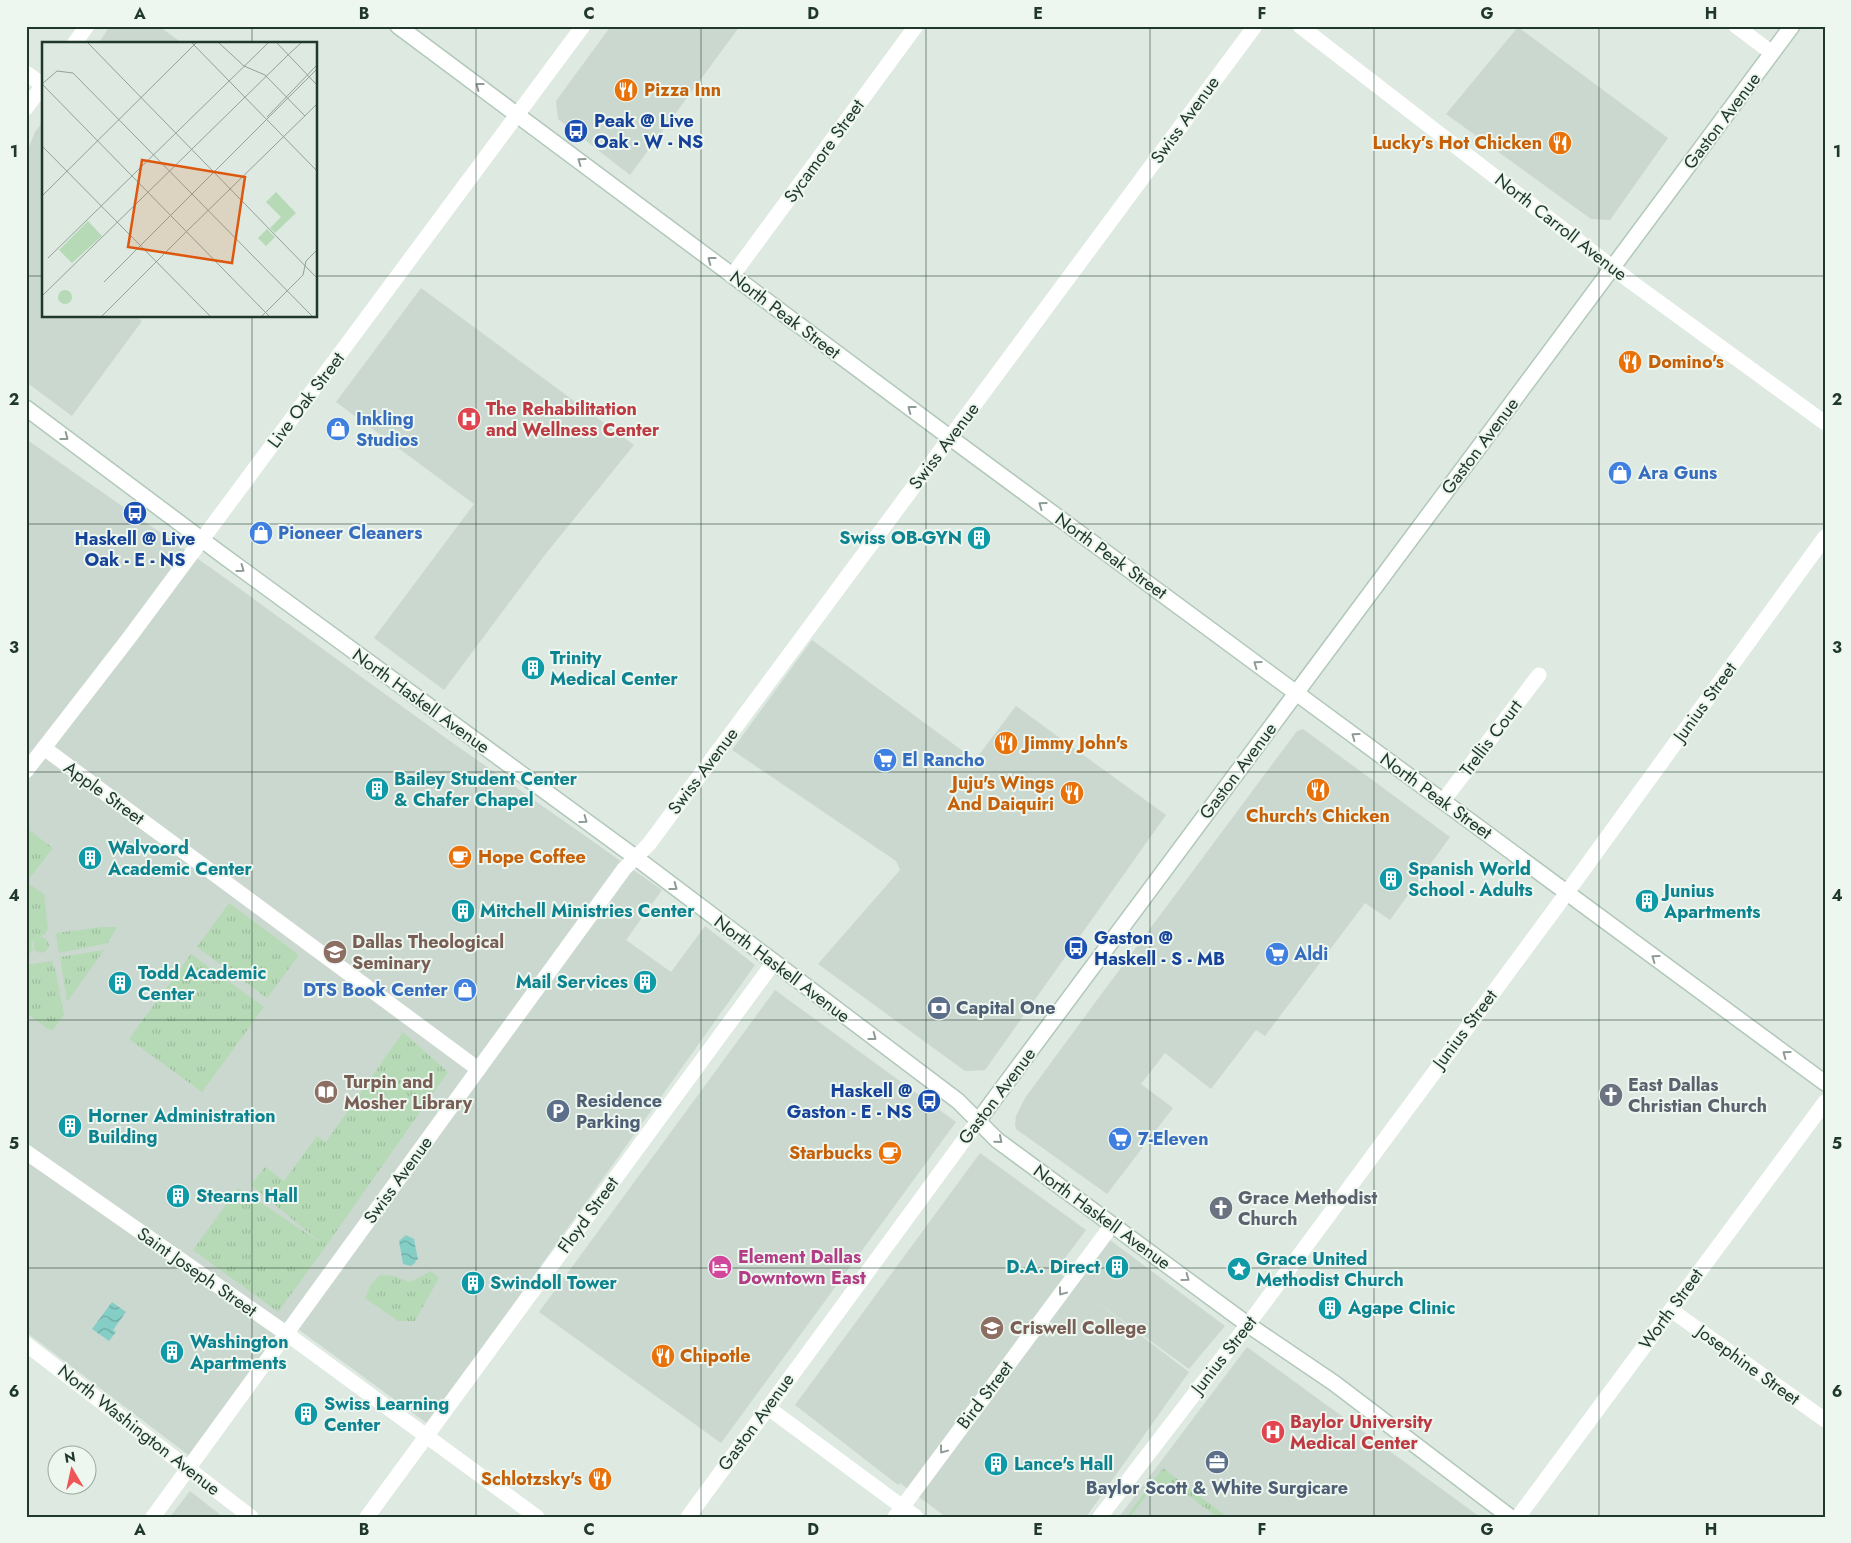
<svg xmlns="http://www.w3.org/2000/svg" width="1851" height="1543" font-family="Jost,sans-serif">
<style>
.built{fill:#cbd8cf}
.grass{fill:url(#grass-tufts)}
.water{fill:url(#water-waves)}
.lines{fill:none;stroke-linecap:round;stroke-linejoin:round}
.secondary-casing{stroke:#b1c8ba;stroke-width:18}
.minor{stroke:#fff;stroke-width:15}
.tertiary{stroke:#fff;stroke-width:15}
.secondary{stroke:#fff;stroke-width:15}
.oneway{stroke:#8f9c95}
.grid{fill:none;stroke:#1f382b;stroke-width:1;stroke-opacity:0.55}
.labels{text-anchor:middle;stroke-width:4;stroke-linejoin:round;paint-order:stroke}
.food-label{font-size:18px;font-weight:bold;fill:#c56008;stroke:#edf6ef;text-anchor:start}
.street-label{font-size:18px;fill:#1f382b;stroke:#edf6ef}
.transit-label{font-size:18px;font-weight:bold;fill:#164399;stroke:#edf6ef;text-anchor:start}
.health-label{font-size:18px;font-weight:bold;fill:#be3a42;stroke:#edf6ef;text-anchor:start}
.shop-label{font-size:18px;font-weight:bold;fill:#366cbe;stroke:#edf6ef;text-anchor:start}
.culture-label{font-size:18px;font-weight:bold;fill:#0d838f;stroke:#edf6ef;text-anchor:start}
.education-label{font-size:18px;font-weight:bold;fill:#785e54;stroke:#edf6ef;text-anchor:start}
.service-label{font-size:18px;font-weight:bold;fill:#4e5e75;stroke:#edf6ef;text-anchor:start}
.worship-label{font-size:18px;font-weight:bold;fill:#5b616d;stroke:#edf6ef;text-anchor:start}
.hotel-label{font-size:18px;font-weight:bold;fill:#b23c85;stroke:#edf6ef;text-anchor:start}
.inset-road{fill:none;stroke:#91a298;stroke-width:1}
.view{fill:#de570e;fill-opacity:0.15;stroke:#de570e;stroke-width:2.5}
.inset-edge{fill:none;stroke:#1f382b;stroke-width:2.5}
.neatline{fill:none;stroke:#1f382b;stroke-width:2}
.grid-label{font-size:16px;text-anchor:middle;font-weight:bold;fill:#1f382b}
</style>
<defs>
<pattern id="grass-tufts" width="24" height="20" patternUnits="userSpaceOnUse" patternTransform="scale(1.25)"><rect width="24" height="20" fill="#b6dab6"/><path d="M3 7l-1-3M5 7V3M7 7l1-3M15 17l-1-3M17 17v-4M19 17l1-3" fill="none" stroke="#9cbc9d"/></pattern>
<pattern id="water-waves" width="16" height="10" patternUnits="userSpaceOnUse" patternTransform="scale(1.25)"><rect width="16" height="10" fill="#85cec6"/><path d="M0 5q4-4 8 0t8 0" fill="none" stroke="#6ca8a1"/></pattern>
</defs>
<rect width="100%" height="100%" fill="#dde9e1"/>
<g class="built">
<polygon points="110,26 159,26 183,44 98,44"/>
<polygon points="611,26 740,26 630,175 558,119 556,101"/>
<polygon points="1518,27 1668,138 1610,220 1591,219 1446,114"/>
<polygon points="44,120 44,316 135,316 142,321 72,416 26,382 26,154 35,132"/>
<polygon points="421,288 634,445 544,556 444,690 374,638 474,504 336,402"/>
<polygon points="26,439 211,568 443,736 662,890 626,940 671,972 705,926 755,965 428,1424 287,1321 191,1457 26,1332"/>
<polygon points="812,640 975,760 1016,706 1166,815 985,1070 965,1071 818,964 900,870 896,861 732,750"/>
<polygon points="1303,729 1450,837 1390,920 1365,903 1265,1036 1256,1030 1211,1089 1165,1053 1141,1084 1173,1108 1107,1194 1016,1129 1015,1124 1016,1116 1025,1098 1097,1000 1297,731"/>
<polygon points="775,990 956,1122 721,1443 539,1312"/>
<polygon points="980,1153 1086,1230 1056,1270 1074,1285 1110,1240 1225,1326 1189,1369 1093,1299 1189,1372 1086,1517 946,1517 900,1483 898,1485 795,1405"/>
<polygon points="1247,1347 1480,1517 1119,1517"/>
<polygon points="190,1491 223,1517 170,1517"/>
</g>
<g class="grass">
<polygon points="26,828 53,848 29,879 26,877"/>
<polygon points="26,882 44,894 48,929 45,934 39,937 43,937 48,941 49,947 45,952 39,953 34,949 34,940 31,943 33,950 26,957"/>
<polygon points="229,903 299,955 267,998 197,947"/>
<polygon points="102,927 117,927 108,943 59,953 56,933"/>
<polygon points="104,950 67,1002 60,957"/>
<polygon points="191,954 264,1007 202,1092 129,1039"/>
<polygon points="52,961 56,972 64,1015 53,1030 48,1029 26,1013 26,965"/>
<polygon points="403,1032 448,1072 326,1246 278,1312 193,1250 238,1188 320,1242 251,1185 265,1167 284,1181 317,1136 326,1142"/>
<polygon points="431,1271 439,1278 415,1321 398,1321 365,1298 371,1284 380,1275 394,1276 410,1282"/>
<polygon points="1163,1468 1227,1517 1217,1517 1176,1486 1170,1493 1156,1483 1130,1517 1126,1517"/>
</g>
<g class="water">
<polygon points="406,1235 414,1239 418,1260 416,1260 415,1263 411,1266 403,1264 399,1241"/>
<polygon points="112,1302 126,1312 113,1330 116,1332 109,1341 92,1329"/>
</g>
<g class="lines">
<g class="secondary-casing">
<g id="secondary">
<polyline points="398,26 933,425 1825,1083"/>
<polyline points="26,408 221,554 635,857 774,962 958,1101 997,1140 1247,1324 1334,1383 1510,1517"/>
<polyline points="978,1121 1792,26"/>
</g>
</g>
<g class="minor">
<polyline points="1736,26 1772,53"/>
<polyline points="26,73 43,85"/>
<polyline points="732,276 916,26"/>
<polyline points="44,748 478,1069"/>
<polyline points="1443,801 1539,675"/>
<polyline points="26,1152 287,1334 537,1517"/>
<polyline points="1671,1310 1825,1420"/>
<polyline points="767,1407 916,1517"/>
<polyline points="367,1517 774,962"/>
<polyline points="895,1517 1112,1225"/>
<polyline points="1100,1517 1258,1311 1555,909 1825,537"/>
<polyline points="1518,1517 1825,1102"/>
</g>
<g class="tertiary">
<polyline points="1300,26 1630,281 1825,423"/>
<polyline points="74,44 87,26"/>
<polyline points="26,108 44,84"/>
<polyline points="26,771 129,638 583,26"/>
<polyline points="26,1344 251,1517"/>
<polyline points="153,1517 624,869 649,844 1255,26"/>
<polyline points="688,1517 978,1121"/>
</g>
<use href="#secondary" class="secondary"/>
</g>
<defs><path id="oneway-chevron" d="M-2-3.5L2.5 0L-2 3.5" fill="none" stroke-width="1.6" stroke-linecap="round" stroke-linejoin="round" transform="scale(1.25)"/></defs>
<g class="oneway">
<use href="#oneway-chevron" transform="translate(479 86) rotate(-143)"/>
<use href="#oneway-chevron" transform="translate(581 161) rotate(-144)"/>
<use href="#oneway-chevron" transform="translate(711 260) rotate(-143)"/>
<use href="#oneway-chevron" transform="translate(911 409) rotate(-143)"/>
<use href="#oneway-chevron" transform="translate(65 437) rotate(37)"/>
<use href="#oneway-chevron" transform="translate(1042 505) rotate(-144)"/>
<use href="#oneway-chevron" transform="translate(241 569) rotate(36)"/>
<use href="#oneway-chevron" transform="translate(1257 664) rotate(-144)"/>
<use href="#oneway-chevron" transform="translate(1355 736) rotate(-144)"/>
<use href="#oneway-chevron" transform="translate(584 820) rotate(36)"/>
<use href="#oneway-chevron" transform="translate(674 887) rotate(37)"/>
<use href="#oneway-chevron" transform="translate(1655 958) rotate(-144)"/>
<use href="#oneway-chevron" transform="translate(873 1037) rotate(37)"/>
<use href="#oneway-chevron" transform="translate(1786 1054) rotate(-144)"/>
<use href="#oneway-chevron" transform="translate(999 1140) rotate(40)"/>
<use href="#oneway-chevron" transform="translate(1186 1278) rotate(36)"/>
<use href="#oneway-chevron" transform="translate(1062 1292) rotate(127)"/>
<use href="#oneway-chevron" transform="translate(943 1450) rotate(127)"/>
</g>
<path class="grid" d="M252 26V44M476 26V1517M701 26V1517M926 26V1517M1150 26V1517M1374 26V1517M1599 26V1517M26 276H44M316 276H1825M252 316V1517M26 524H1825M26 772H1825M26 1020H1825M26 1268H1825"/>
<defs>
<g id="restaurant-disc" transform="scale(1.25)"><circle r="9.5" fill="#e8710a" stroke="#edf6ef"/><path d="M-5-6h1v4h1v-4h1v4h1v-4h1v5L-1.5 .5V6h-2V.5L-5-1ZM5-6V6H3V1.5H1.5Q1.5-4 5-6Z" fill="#fff"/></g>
<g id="bus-disc" transform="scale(1.25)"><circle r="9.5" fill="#1a4fb4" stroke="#edf6ef"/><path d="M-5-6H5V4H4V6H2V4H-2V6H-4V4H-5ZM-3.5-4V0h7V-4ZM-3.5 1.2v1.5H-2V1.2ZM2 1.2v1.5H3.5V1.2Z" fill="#fff"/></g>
<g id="hospital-disc" transform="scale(1.25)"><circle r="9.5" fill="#e0444e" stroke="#edf6ef"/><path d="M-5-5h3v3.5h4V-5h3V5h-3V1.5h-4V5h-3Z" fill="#fff"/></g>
<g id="shop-disc" transform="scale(1.25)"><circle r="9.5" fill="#3f7fe0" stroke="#edf6ef"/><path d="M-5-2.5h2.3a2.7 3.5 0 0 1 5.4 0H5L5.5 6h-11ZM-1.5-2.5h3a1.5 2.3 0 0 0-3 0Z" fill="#fff"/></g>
<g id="building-disc" transform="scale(1.25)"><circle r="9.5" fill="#0f9aa8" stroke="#edf6ef"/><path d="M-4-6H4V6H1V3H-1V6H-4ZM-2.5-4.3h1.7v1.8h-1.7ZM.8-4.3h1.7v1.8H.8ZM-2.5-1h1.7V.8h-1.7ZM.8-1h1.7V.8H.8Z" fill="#fff"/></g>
<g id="supermarket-disc" transform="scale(1.25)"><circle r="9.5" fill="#3f7fe0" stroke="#edf6ef"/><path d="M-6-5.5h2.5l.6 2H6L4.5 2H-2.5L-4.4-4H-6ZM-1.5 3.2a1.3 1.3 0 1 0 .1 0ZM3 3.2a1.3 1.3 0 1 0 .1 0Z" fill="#fff"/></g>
<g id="cafe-disc" transform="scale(1.25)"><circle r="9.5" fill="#e8710a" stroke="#edf6ef"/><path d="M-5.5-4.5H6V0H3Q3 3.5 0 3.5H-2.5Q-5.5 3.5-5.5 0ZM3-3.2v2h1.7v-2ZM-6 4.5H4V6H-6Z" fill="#fff"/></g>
<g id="university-disc" transform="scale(1.25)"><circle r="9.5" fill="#8d6e63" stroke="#edf6ef"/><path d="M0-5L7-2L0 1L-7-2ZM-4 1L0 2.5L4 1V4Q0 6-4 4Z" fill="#fff"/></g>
<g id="bank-disc" transform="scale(1.25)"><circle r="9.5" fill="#5c6f8a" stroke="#edf6ef"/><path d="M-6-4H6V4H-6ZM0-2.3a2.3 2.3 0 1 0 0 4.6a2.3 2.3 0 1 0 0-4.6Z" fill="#fff"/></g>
<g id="library-disc" transform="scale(1.25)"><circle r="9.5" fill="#8d6e63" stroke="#edf6ef"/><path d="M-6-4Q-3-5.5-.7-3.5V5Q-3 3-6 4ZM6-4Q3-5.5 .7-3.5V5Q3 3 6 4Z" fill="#fff"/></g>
<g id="church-disc" transform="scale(1.25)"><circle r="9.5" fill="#6b7280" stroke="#edf6ef"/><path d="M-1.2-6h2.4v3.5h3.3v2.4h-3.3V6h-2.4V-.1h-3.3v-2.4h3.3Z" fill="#fff"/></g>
<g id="parking-disc" transform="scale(1.25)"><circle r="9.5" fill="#5c6f8a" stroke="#edf6ef"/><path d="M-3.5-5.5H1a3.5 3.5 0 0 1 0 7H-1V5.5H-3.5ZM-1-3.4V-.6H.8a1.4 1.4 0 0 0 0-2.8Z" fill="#fff"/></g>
<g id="hotel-disc" transform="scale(1.25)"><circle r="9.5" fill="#d1479c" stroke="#edf6ef"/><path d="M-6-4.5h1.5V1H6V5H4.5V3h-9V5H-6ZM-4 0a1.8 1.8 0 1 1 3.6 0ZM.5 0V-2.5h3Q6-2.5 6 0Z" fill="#fff"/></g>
<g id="sight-disc" transform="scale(1.25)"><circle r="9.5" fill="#0f9aa8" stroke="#edf6ef"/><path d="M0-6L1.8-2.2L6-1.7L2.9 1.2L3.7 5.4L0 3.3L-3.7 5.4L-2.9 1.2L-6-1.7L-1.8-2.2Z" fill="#fff"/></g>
<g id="office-disc" transform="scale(1.25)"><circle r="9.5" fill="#5c6f8a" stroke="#edf6ef"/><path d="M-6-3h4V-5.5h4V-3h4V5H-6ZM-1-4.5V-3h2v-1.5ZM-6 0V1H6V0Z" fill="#fff"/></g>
</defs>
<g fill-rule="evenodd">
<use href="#restaurant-disc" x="626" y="90"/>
<use href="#bus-disc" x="576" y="131"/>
<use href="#restaurant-disc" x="1560" y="143"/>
<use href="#restaurant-disc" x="1630" y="362"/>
<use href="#hospital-disc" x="469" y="419"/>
<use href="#shop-disc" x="338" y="429"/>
<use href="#shop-disc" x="1620" y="473"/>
<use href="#bus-disc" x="135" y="513"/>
<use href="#shop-disc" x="261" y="533"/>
<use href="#building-disc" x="979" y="538"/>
<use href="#building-disc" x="533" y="668"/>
<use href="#restaurant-disc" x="1006" y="743"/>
<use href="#supermarket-disc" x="885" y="760"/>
<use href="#building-disc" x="377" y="789"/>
<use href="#restaurant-disc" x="1318" y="790"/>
<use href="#restaurant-disc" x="1072" y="793"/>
<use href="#cafe-disc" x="460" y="857"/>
<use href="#building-disc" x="90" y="858"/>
<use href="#building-disc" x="1391" y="879"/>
<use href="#building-disc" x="1647" y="901"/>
<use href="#building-disc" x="463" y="911"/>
<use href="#bus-disc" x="1076" y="948"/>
<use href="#university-disc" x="335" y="952"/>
<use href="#supermarket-disc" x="1277" y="954"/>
<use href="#building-disc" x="645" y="982"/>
<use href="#building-disc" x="120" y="983"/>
<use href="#shop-disc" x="465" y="990"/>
<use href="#bank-disc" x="939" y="1008"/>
<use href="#library-disc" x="326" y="1092"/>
<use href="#church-disc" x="1611" y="1095"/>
<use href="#bus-disc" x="929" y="1101"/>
<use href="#parking-disc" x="558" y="1111"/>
<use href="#building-disc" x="70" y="1126"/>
<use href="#supermarket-disc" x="1120" y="1139"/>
<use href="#cafe-disc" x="890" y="1153"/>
<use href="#building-disc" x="178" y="1196"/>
<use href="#church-disc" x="1221" y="1208"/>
<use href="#hotel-disc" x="720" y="1267"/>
<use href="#building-disc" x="1117" y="1267"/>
<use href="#sight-disc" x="1239" y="1269"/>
<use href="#building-disc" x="473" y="1283"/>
<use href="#building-disc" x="1330" y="1308"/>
<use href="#university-disc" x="992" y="1328"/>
<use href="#building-disc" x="172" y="1352"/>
<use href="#restaurant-disc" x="663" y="1356"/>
<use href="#building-disc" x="306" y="1414"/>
<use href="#hospital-disc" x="1273" y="1432"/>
<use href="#office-disc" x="1217" y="1462"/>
<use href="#building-disc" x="996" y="1464"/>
<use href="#restaurant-disc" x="600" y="1479"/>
</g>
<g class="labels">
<g class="food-label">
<text x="644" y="96">Pizza Inn</text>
<text x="1542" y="149" text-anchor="end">Lucky’s Hot Chicken</text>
<text x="1648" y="368">Domino's</text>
<text x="1024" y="749">Jimmy John's</text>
<text x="1054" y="789" text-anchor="end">Juju's Wings<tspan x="1054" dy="21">And Daiquiri</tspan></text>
<text x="1318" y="822" text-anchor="middle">Church's Chicken</text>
<text x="478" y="863">Hope Coffee</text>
<text x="872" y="1159" text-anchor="end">Starbucks</text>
<text x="680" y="1362">Chipotle</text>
<text x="582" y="1485" text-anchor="end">Schlotzsky's</text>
</g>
<g class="street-label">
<text transform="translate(1185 120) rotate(-54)" y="6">Swiss Avenue</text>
<text transform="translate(1722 121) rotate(-53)" y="6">Gaston Avenue</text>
<text transform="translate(824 151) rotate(-54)" y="6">Sycamore Street</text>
<text transform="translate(1561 227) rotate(38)" y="6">North Carroll Avenue</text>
<text transform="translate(785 315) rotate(37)" y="6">North Peak Street</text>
<text transform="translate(306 400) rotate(-53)" y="6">Live Oak Street</text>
<text transform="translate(944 446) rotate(-53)" y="6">Swiss Avenue</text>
<text transform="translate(1480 446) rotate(-53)" y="6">Gaston Avenue</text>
<text transform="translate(1111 556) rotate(36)" y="6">North Peak Street</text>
<text transform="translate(421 701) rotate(36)" y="6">North Haskell Avenue</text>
<text transform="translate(1705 702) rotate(-54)" y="6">Junius Street</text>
<text transform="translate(1491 738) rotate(-53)" y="6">Trellis Court</text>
<text transform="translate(703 771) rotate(-53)" y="6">Swiss Avenue</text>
<text transform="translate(1238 771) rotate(-53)" y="6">Gaston Avenue</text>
<text transform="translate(104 793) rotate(36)" y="6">Apple Street</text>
<text transform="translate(1436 796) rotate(36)" y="6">North Peak Street</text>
<text transform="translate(782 969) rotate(37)" y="6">North Haskell Avenue</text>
<text transform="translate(1465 1029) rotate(-53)" y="6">Junius Street</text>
<text transform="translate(997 1096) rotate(-53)" y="6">Gaston Avenue</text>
<text transform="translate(398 1180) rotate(-54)" y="6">Swiss Avenue</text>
<text transform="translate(588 1215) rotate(-54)" y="6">Floyd Street</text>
<text transform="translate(1102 1217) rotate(36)" y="6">North Haskell Avenue</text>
<text transform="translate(197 1272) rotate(35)" y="6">Saint Joseph Street</text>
<text transform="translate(1671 1309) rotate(-54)" y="6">Worth Street</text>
<text transform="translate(1224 1355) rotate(-52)" y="6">Junius Street</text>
<text transform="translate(1748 1365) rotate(36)" y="6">Josephine Street</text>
<text transform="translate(985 1395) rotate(-53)" y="6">Bird Street</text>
<text transform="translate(756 1422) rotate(-54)" y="6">Gaston Avenue</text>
<text transform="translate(139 1430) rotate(38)" y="6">North Washington Avenue</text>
</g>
<g class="transit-label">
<text x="594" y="127">Peak @ Live<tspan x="594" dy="21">Oak - W - NS</tspan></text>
<text x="135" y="545" text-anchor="middle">Haskell @ Live<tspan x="135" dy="21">Oak - E - NS</tspan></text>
<text x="1094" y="944">Gaston @<tspan x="1094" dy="21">Haskell - S - MB</tspan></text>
<text x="912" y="1097" text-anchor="end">Haskell @<tspan x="912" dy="21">Gaston - E - NS</tspan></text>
</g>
<g class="health-label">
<text x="486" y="415">The Rehabilitation<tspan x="486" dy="21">and Wellness Center</tspan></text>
<text x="1290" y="1428">Baylor University<tspan x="1290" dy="21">Medical Center</tspan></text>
</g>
<g class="shop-label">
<text x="356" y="425">Inkling<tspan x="356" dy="21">Studios</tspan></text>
<text x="1638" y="479">Ara Guns</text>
<text x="278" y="539">Pioneer Cleaners</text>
<text x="902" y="766">El Rancho</text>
<text x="1294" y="960">Aldi</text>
<text x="448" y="996" text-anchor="end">DTS Book Center</text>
<text x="1138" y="1145">7-Eleven</text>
</g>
<g class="culture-label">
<text x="962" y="544" text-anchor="end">Swiss OB-GYN</text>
<text x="550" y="664">Trinity<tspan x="550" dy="21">Medical Center</tspan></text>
<text x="394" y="785">Bailey Student Center<tspan x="394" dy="21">&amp; Chafer Chapel</tspan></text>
<text x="108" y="854">Walvoord<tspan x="108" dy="21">Academic Center</tspan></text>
<text x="1408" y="875">Spanish World<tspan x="1408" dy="21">School - Adults</tspan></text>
<text x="1664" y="897">Junius<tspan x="1664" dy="21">Apartments</tspan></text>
<text x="480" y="917">Mitchell Ministries Center</text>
<text x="138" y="979">Todd Academic<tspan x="138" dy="21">Center</tspan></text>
<text x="628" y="988" text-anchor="end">Mail Services</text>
<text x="88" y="1122">Horner Administration<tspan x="88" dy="21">Building</tspan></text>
<text x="196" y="1202">Stearns Hall</text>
<text x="1256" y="1265">Grace United<tspan x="1256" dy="21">Methodist Church</tspan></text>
<text x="1100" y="1273" text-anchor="end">D.A. Direct</text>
<text x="490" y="1289">Swindoll Tower</text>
<text x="1348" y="1314">Agape Clinic</text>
<text x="190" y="1348">Washington<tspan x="190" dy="21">Apartments</tspan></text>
<text x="324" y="1410">Swiss Learning<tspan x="324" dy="21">Center</tspan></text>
<text x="1014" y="1470">Lance's Hall</text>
</g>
<g class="education-label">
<text x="352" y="948">Dallas Theological<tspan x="352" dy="21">Seminary</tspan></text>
<text x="344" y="1088">Turpin and<tspan x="344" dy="21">Mosher Library</tspan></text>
<text x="1010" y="1334">Criswell College</text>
</g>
<g class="service-label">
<text x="956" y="1014">Capital One</text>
<text x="576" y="1107">Residence<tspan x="576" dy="21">Parking</tspan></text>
<text x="1217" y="1494" text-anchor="middle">Baylor Scott &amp; White Surgicare</text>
</g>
<g class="worship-label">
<text x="1628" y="1091">East Dallas<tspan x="1628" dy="21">Christian Church</tspan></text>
<text x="1238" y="1204">Grace Methodist<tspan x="1238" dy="21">Church</tspan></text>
</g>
<g class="hotel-label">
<text x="738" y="1263">Element Dallas<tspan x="738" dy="21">Downtown East</tspan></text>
</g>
</g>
<g transform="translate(42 42)">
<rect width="275" height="275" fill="#dde9e1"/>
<path d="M234 150 254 171 233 191 228 186 239 175 224 160ZM46 179 60 194 30 221 17 208ZM225 187 233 195 224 204 216 196ZM16 255a7 7 0 1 1 14 0a7 7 0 1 1-14 0Z" fill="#b6dab6"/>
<path class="inset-road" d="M46 1 275 236M150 1 275 129M177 1 202 24 223 33 263 74M235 1 275 43M246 13 259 1M0 42 15 29 31 31 270 274M0 42 227 274M225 75 275 23M0 104 168 274M0 154 154 1M144 190 275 62M6 216 226 1M62 240 275 27M0 254 246 13M60 274 144 190M220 274 261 233 264 219 275 208"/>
<path class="view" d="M100 118 203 135 190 221 86 205Z"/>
<rect width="275" height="275" class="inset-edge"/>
</g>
<rect width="1851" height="1543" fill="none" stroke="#edf6ef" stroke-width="55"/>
<g transform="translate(72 1470) rotate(351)"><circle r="24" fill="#edf6ef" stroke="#9baaa1"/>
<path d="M0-4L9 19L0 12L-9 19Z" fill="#ef5557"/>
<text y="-8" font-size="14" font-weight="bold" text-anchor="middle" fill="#1f382b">N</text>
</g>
<rect x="28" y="28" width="1796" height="1488" class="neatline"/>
<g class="grid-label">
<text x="140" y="19">A</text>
<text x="364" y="19">B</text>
<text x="589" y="19">C</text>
<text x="813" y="19">D</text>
<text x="1038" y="19">E</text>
<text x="1262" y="19">F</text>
<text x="1487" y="19">G</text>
<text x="1711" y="19">H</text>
<text x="14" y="157">1</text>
<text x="1837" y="157">1</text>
<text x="14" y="405">2</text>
<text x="1837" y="405">2</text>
<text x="14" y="653">3</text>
<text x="1837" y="653">3</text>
<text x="14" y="901">4</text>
<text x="1837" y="901">4</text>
<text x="14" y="1149">5</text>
<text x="1837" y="1149">5</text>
<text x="14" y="1397">6</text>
<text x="1837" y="1397">6</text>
<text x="140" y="1535">A</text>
<text x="364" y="1535">B</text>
<text x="589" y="1535">C</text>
<text x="813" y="1535">D</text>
<text x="1038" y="1535">E</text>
<text x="1262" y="1535">F</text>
<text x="1487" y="1535">G</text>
<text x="1711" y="1535">H</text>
</g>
</svg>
